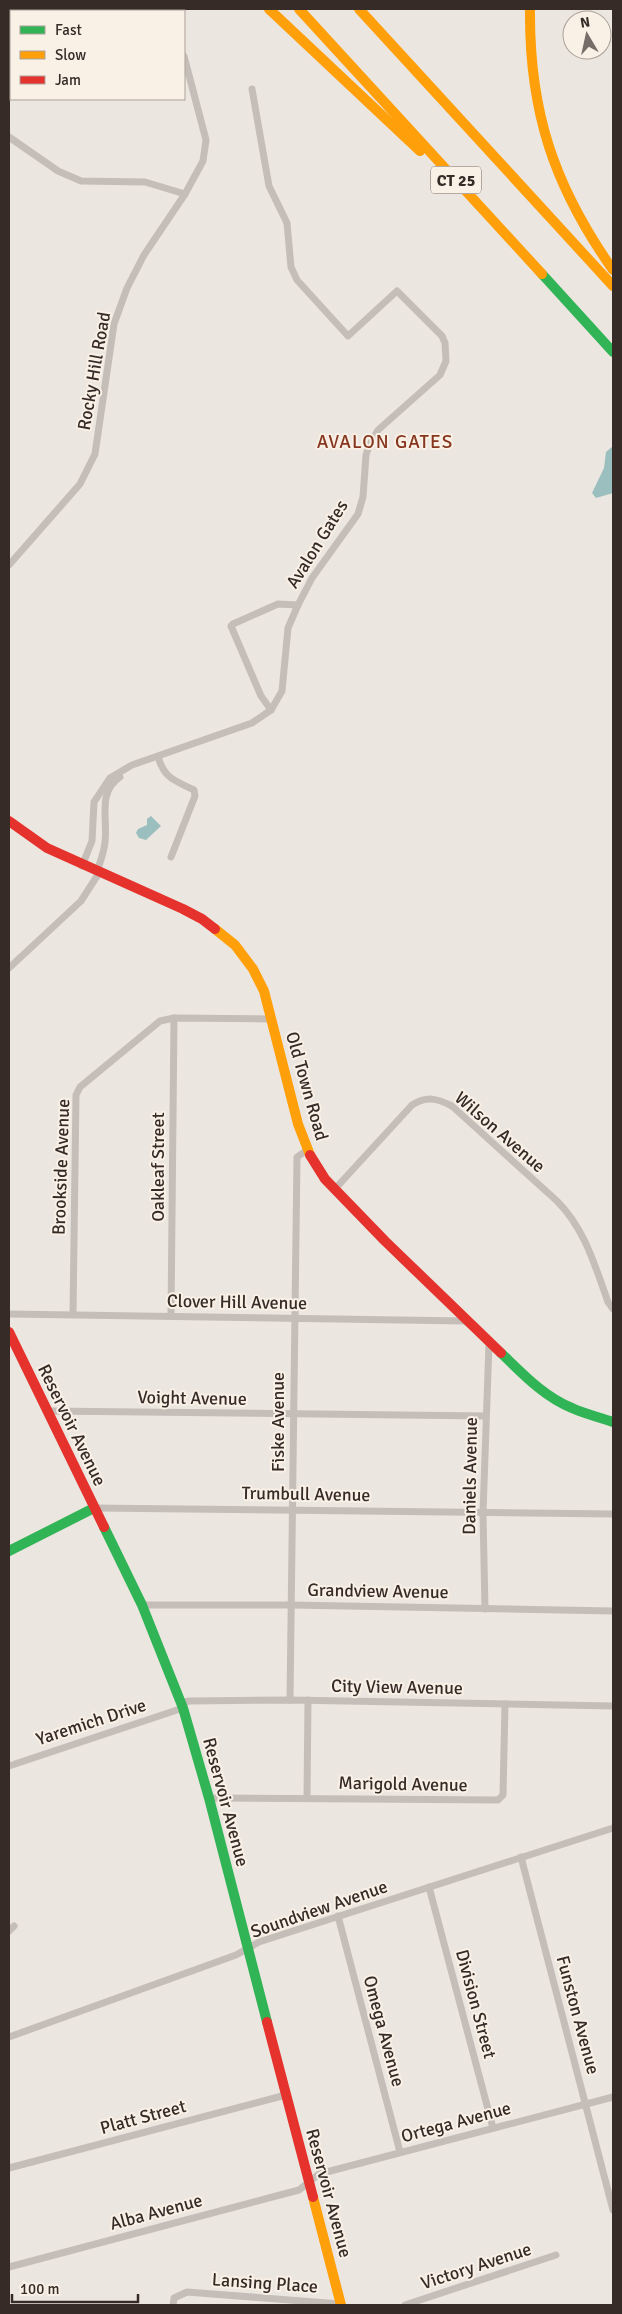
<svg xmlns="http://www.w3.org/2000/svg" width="622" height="2314" font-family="Signika,sans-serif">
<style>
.water{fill:#9bbebe}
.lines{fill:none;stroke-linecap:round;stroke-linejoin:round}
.street{stroke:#c5beb8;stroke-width:7}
.fast{stroke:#30b455;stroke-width:10}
.slow{stroke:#ff9f0a;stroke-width:10}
.jam{stroke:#e5322d;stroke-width:10}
.labels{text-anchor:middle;stroke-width:4;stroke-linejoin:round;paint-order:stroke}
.shield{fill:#f9f0e6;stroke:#706660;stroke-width:1}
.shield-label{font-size:16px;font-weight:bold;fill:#362b27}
.street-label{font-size:18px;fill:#362b27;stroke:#f9f0e6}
.neighbourhood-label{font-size:19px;letter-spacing:1px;fill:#86361f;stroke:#f9f0e6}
</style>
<rect width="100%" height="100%" fill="#ece6e0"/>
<g class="water">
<polygon points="613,446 613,493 596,498 592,493 604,468 606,452"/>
<polygon points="151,816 161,826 146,840 139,838 136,833 138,829 147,825 147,819"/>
</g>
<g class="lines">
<g class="street">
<polyline points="9,137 58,171 81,181 145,182 185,194"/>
<polyline points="9,565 80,484 95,454 114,324 127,288 144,255 185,194 203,161 206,140 184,56"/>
<polyline points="271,710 261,696 231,626 233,624 278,604 298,605"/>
<path d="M158 757C165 779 174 780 194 790L195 796 171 857"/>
<polyline points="82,866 92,841 94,802 110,778 132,765 252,723 271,710 282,691 288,628 298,605 312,578 358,514 363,497 366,455 369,446 378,430 440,375 446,361 445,343 442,336 397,291 348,336 297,280 291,267 287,223 269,186 252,89"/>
<path d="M97 872C100 862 104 853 105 842 108 818 97 793 120 777"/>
<polyline points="9,968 81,901 99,873"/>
<path d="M334 1190 412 1105C427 1096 436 1098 452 1106L557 1201C585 1229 595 1266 608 1302L613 1309"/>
<polyline points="9,1314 465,1321"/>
<polyline points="73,1314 76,1095 80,1087 160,1021 174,1018 271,1019"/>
<polyline points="171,1316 174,1018"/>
<polyline points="48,1411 486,1416"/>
<polyline points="94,1508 613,1514"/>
<polyline points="142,1605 291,1605 613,1611"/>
<polyline points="485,1609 483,1513 489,1343"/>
<polyline points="290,1700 297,1157 307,1150"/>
<polyline points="181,1703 189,1701 290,1700 613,1706"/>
<polyline points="9,1766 183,1708"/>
<polyline points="209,1798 498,1800 503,1795 505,1704"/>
<polyline points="307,1798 308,1700"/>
<polyline points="521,1857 613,2210"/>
<polyline points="429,1887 493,2128"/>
<polyline points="338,1916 400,2152"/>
<polyline points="9,1931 14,1926"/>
<polyline points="9,2037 236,1955 259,1942 613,1828"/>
<polyline points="9,2168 286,2095"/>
<polyline points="9,2267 299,2190 319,2174 613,2097"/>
<polyline points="173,2305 174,2298 187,2292 341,2304"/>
<polyline points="405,2305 556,2255"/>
</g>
<g class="fast">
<polyline points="542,274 613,352"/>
<path d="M501 1353C522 1373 544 1397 572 1408 585 1414 599 1417 613 1422"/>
<polyline points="104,1527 142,1605 183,1708 209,1798 267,2022"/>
<polyline points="9,1551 94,1508"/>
</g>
<g class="slow">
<polyline points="269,9 420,151"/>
<polyline points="299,9 542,274"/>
<polyline points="359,9 613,286"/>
<path d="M530 9C529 112 554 186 613 270"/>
<polyline points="215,929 235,945 253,969 264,991 298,1124 310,1155"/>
<polyline points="313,2197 341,2305"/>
</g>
<g class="jam">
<polyline points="9,821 47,848 183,909 202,919 215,929"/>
<polyline points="310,1155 325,1179 385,1241 501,1353"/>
<polyline points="9,1332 104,1527"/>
<polyline points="267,2022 313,2197"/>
</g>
</g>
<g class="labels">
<rect class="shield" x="431" y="166.5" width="50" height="27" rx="4"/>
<g class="shield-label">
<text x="456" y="186">CT 25</text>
</g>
<g class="street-label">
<text transform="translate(94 371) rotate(-80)" y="6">Rocky Hill Road</text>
<text transform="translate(317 544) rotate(-58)" y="6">Avalon Gates</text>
<text transform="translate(307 1086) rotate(74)" y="6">Old Town Road</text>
<text transform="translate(500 1132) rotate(41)" y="6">Wilson Avenue</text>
<text transform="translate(61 1167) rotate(-88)" y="6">Brookside Avenue</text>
<text transform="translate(158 1167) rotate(-90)" y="6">Oakleaf Street</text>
<text transform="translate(237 1302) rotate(1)" y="6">Clover Hill Avenue</text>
<text transform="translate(192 1398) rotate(1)" y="6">Voight Avenue</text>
<text transform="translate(278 1422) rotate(-90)" y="6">Fiske Avenue</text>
<text transform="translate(72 1425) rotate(64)" y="6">Reservoir Avenue</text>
<text transform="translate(470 1476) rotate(-89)" y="6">Daniels Avenue</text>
<text transform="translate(306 1494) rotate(1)" y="6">Trumbull Avenue</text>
<text transform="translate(378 1591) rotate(1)" y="6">Grandview Avenue</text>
<text transform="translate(397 1687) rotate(1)" y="6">City View Avenue</text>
<text transform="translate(91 1722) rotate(-18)" y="6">Yaremich Drive</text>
<text transform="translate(403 1784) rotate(1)" y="6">Marigold Avenue</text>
<text transform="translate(226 1802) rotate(75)" y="6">Reservoir Avenue</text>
<text transform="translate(319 1909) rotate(-19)" y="6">Soundview Avenue</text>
<text transform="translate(476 2004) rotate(75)" y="6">Division Street</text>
<text transform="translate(578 2015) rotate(75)" y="6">Funston Avenue</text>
<text transform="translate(384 2031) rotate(75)" y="6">Omega Avenue</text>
<text transform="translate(143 2117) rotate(-15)" y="6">Platt Street</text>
<text transform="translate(456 2122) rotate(-15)" y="6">Ortega Avenue</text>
<text transform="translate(329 2193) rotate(75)" y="6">Reservoir Avenue</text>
<text transform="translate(156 2212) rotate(-15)" y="6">Alba Avenue</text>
<text transform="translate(476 2266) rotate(-18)" y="6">Victory Avenue</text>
<text transform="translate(265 2283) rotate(4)" y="6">Lansing Place</text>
</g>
<g class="neighbourhood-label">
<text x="385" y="448">AVALON GATES</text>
</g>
</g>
<rect width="622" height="2314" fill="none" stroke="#362b27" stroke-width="20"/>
<rect x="10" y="10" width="175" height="90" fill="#f9f0e6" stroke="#aba19a"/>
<rect x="20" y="26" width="25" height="8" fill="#30b455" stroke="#aba19a"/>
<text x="55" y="35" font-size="15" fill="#362b27">Fast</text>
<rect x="20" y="51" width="25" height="8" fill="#ff9f0a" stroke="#aba19a"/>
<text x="55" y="60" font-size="15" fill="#362b27">Slow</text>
<rect x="20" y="76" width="25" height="8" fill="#e5322d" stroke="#aba19a"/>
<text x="55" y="85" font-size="15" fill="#362b27">Jam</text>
<g transform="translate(587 35) rotate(351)"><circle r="24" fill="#f9f0e6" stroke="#aba19a"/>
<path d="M0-4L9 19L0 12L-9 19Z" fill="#766c68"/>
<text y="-8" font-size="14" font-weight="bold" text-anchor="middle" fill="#362b27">N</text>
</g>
<path d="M12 2294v8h126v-8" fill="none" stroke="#362b27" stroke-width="2.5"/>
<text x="20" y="2294" font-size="15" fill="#362b27" stroke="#f9f0e6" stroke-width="4" paint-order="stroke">100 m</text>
</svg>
